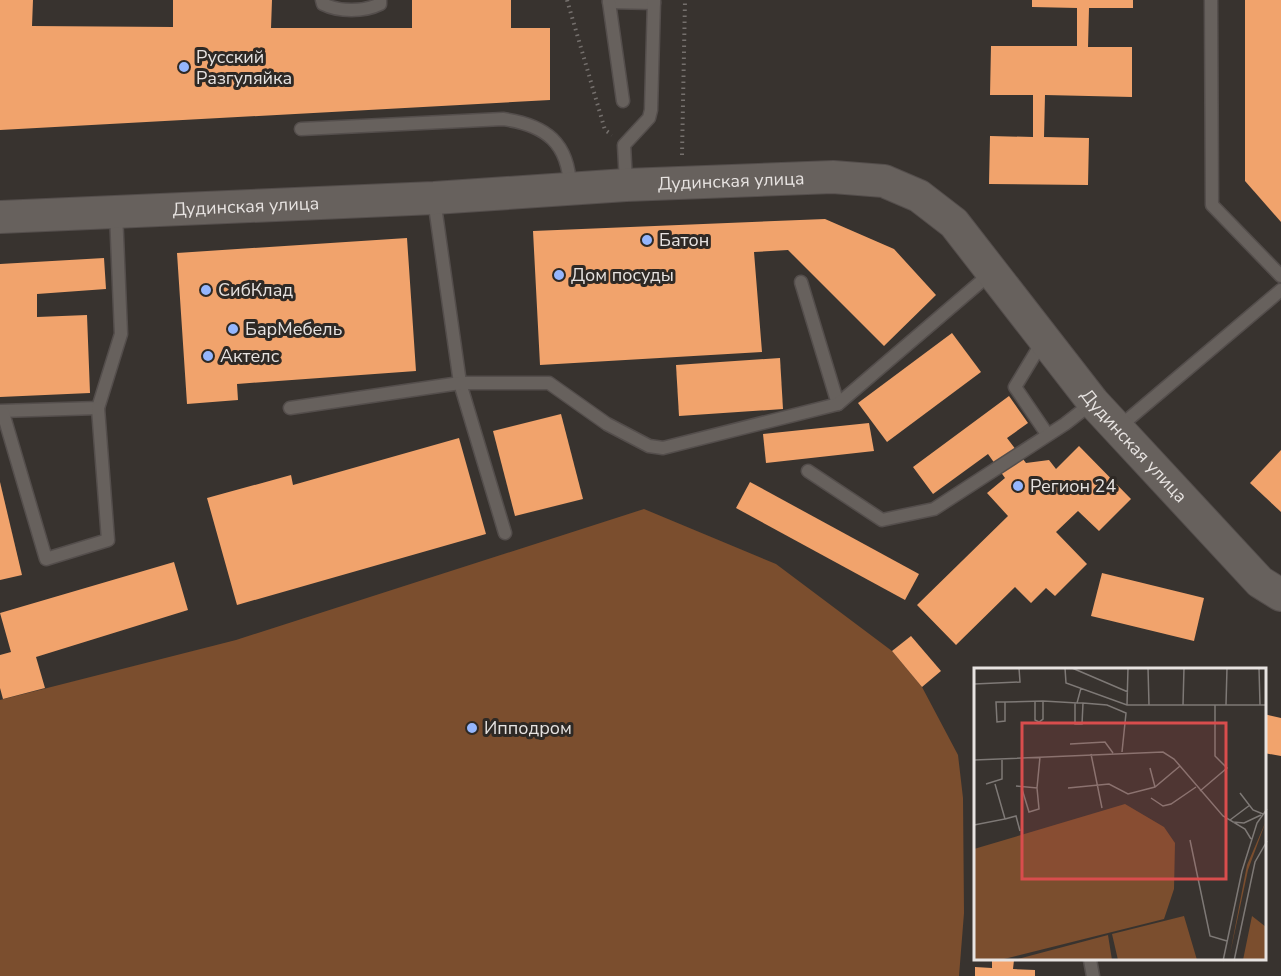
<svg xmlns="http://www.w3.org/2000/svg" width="1281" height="976" font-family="'Nunito Sans',sans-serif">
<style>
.park{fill:#7b4e2e}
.building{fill:#f1a36c}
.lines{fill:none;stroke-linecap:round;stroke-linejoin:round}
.lane-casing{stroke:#544e4c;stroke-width:15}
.secondary-casing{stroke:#544e4c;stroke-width:34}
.path{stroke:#75706d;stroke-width:4;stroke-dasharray:1.5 4.5;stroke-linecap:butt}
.lane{stroke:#67615d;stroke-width:12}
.secondary{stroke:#67615d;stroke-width:32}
.poi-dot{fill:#95b6fd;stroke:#2e2925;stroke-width:2}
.labels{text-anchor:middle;stroke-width:6;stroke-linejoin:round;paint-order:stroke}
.poi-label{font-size:18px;fill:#e7e3e1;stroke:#2e2925;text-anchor:start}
.street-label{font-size:18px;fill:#e7e3e1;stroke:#2e2925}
.inset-road{fill:none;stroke:#7e7976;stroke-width:1.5}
.view{fill:#d94d4d;fill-opacity:0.15;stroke:#d94d4d;stroke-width:3}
.inset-edge{fill:none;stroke:#e7e3e1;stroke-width:3}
</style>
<rect width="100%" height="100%" fill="#38332f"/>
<polygon class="park" points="644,509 776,564 892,651 922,687 958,755 963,798 964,913 959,976 0,976 0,700 236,640"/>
<g class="building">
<polygon points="0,0 33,0 32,26 173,27 173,0 272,0 271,28 412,28 412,0 511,0 511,28 550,28 550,100 0,130"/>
<polygon points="1032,0 1133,0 1133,8 1089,8 1088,47 1132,47 1132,97 1045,95 1044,137 1089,138 1088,185 989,184 990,136 1033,137 1033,95 990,95 991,46 1077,46 1077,8 1032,7"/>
<polygon points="1245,0 1281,0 1281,222 1245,181"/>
<polygon points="825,219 894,249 936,295 884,346 788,250 754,252 762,352 540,365 533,231"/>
<polygon points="407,238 416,371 237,384 238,400 187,404 177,253"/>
<polygon points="104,258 106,289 37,294 37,317 87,315 90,393 0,397 0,264"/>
<polygon points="952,333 981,372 887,442 858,403"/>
<polygon points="780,358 783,409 679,416 676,365"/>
<polygon points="1009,396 1028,423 1007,438 1026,463 1049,460 1056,469 1079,446 1131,499 1099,531 1078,511 1056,532 1087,564 1055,596 1046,588 1031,603 1015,587 956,645 917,605 1008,516 987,493 1005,478 988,454 933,494 913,467"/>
<polygon points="561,414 583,499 515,516 493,431"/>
<polygon points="869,423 874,451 766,463 763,434"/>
<polygon points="459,438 486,534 237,605 207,498 291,475 293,485"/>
<polygon points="1281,450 1281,512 1250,483"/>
<polygon points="0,482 22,575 0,580"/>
<polygon points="750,482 919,574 905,600 736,508"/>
<polygon points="174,562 188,610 36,657 45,688 3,699 0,688 0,655 11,652 0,613"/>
<polygon points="1102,573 1204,598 1194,641 1091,616"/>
<polygon points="911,636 941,671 922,687 892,651"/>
<polygon points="1264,714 1281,718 1281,756 1264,753"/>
<polygon points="992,960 1014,960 1013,969 1035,970 1035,976 975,976 975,967 992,968"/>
</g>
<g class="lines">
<g class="lane-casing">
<g id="lane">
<path d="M322 0 323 4C339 12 364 12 380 4V0"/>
<polyline points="609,0 609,2 654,3"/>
<polyline points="1211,0 1212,205 1281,276"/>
<polyline points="609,2 623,101"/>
<path d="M301 129 503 119C546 125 569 143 570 188"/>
<polyline points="626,183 624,145 649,118 651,110 654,0"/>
<polyline points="434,199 460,383 505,533"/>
<polyline points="801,282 838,404"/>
<polyline points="1044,339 1015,387 1047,434"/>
<polyline points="290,408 460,383 549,383 607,424 649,446 663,448 838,404 991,273"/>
<polyline points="0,411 98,408 121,334 116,212"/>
<polyline points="3,413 46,559 108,540 98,408"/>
<polyline points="1118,428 1281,290"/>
<polyline points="808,471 882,520 934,509 1065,424 1092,403"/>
<polyline points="1090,960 1093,976"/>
</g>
</g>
<g class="secondary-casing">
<g id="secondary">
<path id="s1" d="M0 217 434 198 626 185 833 177 884 181 919 196 954 223 1093 402 1260 582 1281 595"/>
</g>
</g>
<g class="path">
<polyline points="567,0 605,130 612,135"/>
<polyline points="682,155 685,0"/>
</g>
<use href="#lane" class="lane"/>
<use href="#secondary" class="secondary"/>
</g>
<g class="poi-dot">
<circle cx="184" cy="67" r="6"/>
<circle cx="647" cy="240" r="6"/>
<circle cx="559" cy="275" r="6"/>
<circle cx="206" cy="290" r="6"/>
<circle cx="233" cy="329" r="6"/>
<circle cx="208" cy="356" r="6"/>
<circle cx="1018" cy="486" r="6"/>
<circle cx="472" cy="728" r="6"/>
</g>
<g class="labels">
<g class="poi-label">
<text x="196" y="63">Русский<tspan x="196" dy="21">Разгуляйка</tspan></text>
<text x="659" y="246">Батон</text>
<text x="571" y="281">Дом посуды</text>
<text x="218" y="296">СибКлад</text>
<text x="245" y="335">БарМебель</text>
<text x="220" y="362">Актелс</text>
<text x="1030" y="492">Регион 24</text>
<text x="484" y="734">Ипподром</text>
</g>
<g class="street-label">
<text dy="6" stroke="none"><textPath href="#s1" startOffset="732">Дудинская улица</textPath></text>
<text dy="6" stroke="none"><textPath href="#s1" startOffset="246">Дудинская улица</textPath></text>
<text dy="6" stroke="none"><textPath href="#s1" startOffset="1254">Дудинская улица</textPath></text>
</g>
</g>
<g transform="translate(974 668)">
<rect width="292" height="292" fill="#38332f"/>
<path d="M292 153 274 202 256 286 273 197Z" fill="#7b4e2e"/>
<path d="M210 248 223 292H144L138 266ZM134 267 138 292H40Z" fill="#7b4e2e"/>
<path d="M151 136 190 159 201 175 200 221 190 251 26 292H0V181ZM278 248 292 259V292H269Z" fill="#7b4e2e"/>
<path class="inset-road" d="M91 0 92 15 153 37H293M98 0 154 24M174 0 175 37M285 0 286 37M0 16 46 14 45 0M61 33V52L65 54 69 51V33M31 34V53L23 54 22 34H31L69 33 103 35 107 20M109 35 108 56H101V35H109L133 37 152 45 148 84M153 37 154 0M209 37 210 0M252 37 253 0M96 76 131 74 139 85M117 86 128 140M0 92 189 84 200 91 249 148 271 161 277 171M176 100 181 119M12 116 28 111V91M42 118 63 120 66 89M94 120 135 116 154 126 181 119 206 98M48 121 55 144 65 141 63 120M226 123 253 100 241 88V37M266 125 279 142 289 146M177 130 189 138 197 136 222 119M31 151 42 148 46 163M256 152 276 137M259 154 270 155 287 147M0 157 31 151 21 116M216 172 236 268 253 273M249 293 268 203 283 155 293 141M260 293 281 194 293 173"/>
<path class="view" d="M48 55H252V211H48Z"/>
<rect width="292" height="292" class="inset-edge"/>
</g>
</svg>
